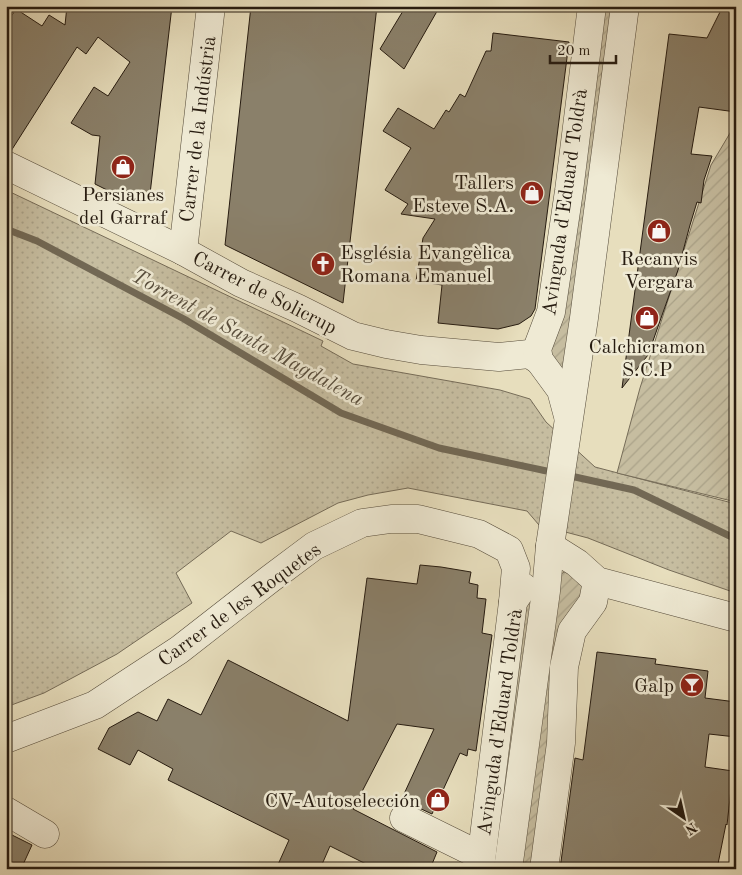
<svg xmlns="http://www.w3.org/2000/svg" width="742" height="875" font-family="'Old Standard TT',serif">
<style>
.grass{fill:url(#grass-dots);stroke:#766c58}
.garden{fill:url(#garden-furrows);stroke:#766c58}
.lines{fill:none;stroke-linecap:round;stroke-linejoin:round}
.stream{stroke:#726854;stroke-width:7}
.building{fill:#8a806a;stroke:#261b10}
.minor-casing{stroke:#564c3b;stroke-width:29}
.minor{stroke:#efead4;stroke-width:28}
.labels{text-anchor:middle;stroke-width:5;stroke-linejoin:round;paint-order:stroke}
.street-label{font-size:20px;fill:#261b10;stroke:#efead4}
.poi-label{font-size:20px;fill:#261b10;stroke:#efead4;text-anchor:end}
.water-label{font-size:21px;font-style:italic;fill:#594f3e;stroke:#efead4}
</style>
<defs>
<pattern id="grass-dots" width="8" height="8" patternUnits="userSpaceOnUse" patternTransform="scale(1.25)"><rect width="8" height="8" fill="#c6bda0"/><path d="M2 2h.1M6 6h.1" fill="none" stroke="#aaa289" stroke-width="1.8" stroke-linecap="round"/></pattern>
<pattern id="garden-furrows" width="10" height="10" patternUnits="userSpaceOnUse" patternTransform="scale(1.25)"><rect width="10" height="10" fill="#c6bda0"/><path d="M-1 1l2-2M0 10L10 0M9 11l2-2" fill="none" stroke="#aaa289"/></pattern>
</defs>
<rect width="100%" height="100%" fill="#e7debd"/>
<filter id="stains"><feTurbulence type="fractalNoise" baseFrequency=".004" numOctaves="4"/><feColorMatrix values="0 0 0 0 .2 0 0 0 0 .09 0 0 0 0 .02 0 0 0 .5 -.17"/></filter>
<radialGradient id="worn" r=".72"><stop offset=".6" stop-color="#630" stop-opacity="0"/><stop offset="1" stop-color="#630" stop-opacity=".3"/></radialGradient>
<polygon class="grass" points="6,190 323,341 321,346 353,364 500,390 530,399 546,422 595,467 736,504 736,593 669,570 588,538 539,525 527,511 408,488 368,495 338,503 261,543 231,531 176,573 192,603 117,654 44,693 6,707"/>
<g class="garden">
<polygon points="598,6 613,6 563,383 550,367 550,329"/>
<polygon points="736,123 736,502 617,473 640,388 711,165"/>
<polygon points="572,569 578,577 583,590 537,869 520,869 560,575 564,572"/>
<polygon points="534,587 497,869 488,869 520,606"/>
</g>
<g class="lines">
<g class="stream">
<polyline points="6,229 37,241 184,319 341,413 439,448 556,473"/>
<polyline points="566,475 634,490 736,539"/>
</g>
</g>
<g class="building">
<polygon points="67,6 172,6 150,194 134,198 126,198 119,196 95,184 100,136 92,135 71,123 94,87 108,96 130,62 98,37 86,54 77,47 11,151 6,150 6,24 16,9 42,26 49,15 65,25"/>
<polygon points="251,6 377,6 343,303 225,245"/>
<polygon points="406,6 440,6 404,69 380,49"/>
<polygon points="723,6 736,6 736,112 699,107 691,154 712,156 704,180 701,203 697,202 690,225 678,270 648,355 622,388 669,34 707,38"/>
<polygon points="493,33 569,42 535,309 531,316 519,324 498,329 438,323 442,285 416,281 423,238 435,219 401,214 408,204 385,190 411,148 383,131 398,108 434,129 446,110 449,112 460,94 465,97 486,51 491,51"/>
<polygon points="420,565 441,567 471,572 469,583 478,585 477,598 486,599 482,633 492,635 476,751 468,749 467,756 460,753 432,814 417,807 420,801 404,794 434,729 397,724 353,809 437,852 430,869 376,869 330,846 320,869 276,869 289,840 168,780 173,769 138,750 130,765 98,749 109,728 138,712 157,721 168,699 201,715 228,660 348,721 367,578 417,584"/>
<polygon points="597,652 656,659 655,664 708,671 705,698 736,702 736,737 709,734 705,767 733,771 727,825 726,824 717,869 560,869 575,758 583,760"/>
<polygon points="6,832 32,845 21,869 6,869"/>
</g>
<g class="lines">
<g class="minor-casing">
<g id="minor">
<polyline points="6,165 183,251 241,283 297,308 353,336 386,344 421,350 499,357 529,354 539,360"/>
<polyline points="183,251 211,6"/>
<polyline points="568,416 561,390 539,360 537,349 551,312 569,191 592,6"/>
<polyline points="550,546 577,563 597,581 736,618"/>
<polyline points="6,739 95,705 179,650 270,579 314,546 362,523 391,519 418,519 479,534 509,550 516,568 513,602"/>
<polyline points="6,811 45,834"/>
<polyline points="404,818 481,856"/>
<polyline points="480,869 513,602 523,587"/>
<polyline points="508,869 546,591 550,546 584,318 625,6"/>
<polyline points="544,869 561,743 564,667 572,631 593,602 597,581"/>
</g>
</g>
<use href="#minor" class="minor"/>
</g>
<defs>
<g id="shop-disc" transform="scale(1.25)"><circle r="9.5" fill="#8f2418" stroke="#efead4"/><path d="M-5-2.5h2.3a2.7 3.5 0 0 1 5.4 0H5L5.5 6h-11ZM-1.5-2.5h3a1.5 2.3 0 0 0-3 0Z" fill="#fff"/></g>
<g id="church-disc" transform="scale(1.25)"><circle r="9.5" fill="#8f2418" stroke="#efead4"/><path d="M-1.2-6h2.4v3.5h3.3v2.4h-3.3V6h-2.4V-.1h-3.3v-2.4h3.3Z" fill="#fff"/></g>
<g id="bar-disc" transform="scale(1.25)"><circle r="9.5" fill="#8f2418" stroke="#efead4"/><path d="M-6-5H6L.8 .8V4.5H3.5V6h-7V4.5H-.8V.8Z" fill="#fff"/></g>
</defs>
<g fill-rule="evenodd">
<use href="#shop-disc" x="123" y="167"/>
<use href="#shop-disc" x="532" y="193"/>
<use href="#shop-disc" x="659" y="231"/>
<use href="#church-disc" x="323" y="264"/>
<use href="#shop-disc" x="647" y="318"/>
<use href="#bar-disc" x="692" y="685"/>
<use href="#shop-disc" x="438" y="800"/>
</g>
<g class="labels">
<g class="street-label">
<text transform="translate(197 129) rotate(-83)" y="7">Carrer de la Indústria</text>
<text transform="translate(564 202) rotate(-82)" y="7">Avinguda d'Eduard Toldrà</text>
<text transform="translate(265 292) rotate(27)" y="7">Carrer de Solicrup</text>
<text transform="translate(239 604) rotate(-36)" y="7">Carrer de les Roquetes</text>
<text transform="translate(499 722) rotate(-82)" y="7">Avinguda d'Eduard Toldrà</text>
</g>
<g class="poi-label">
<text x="514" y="189">Tallers<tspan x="514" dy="23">Esteve S.A.</tspan></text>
<text x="123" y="201" text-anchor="middle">Persianes<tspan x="123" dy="23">del Garraf</tspan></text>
<text x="340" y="259" text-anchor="start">Església Evangèlica<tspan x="340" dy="23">Romana Emanuel</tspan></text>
<text x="659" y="265" text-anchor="middle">Recanvis<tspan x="659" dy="23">Vergara</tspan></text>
<text x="647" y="353" text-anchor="middle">Calchicramon<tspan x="647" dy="23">S.C.P</tspan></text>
<text x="674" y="692">Galp</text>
<text x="420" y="807">CV-Autoselección</text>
</g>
<g class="water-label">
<text transform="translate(248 337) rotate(29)" y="7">Torrent de Santa Magdalena</text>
</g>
</g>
<rect width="742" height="875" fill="none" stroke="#e7debd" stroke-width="25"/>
<rect x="8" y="8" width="727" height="860" fill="none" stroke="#261b10" stroke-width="2.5"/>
<rect x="12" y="12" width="717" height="850" fill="none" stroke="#261b10"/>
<g transform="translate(684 818) rotate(146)" stroke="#efead4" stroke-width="4" paint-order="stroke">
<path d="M0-4L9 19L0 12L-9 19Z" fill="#261b10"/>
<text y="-8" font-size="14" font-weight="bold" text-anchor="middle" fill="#261b10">N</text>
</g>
<path d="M550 55v8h66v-8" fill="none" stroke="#261b10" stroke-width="2.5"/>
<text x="557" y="55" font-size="15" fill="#261b10" stroke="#efead4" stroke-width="4" paint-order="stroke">20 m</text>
<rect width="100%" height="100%" filter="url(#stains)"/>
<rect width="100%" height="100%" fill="url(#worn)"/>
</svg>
